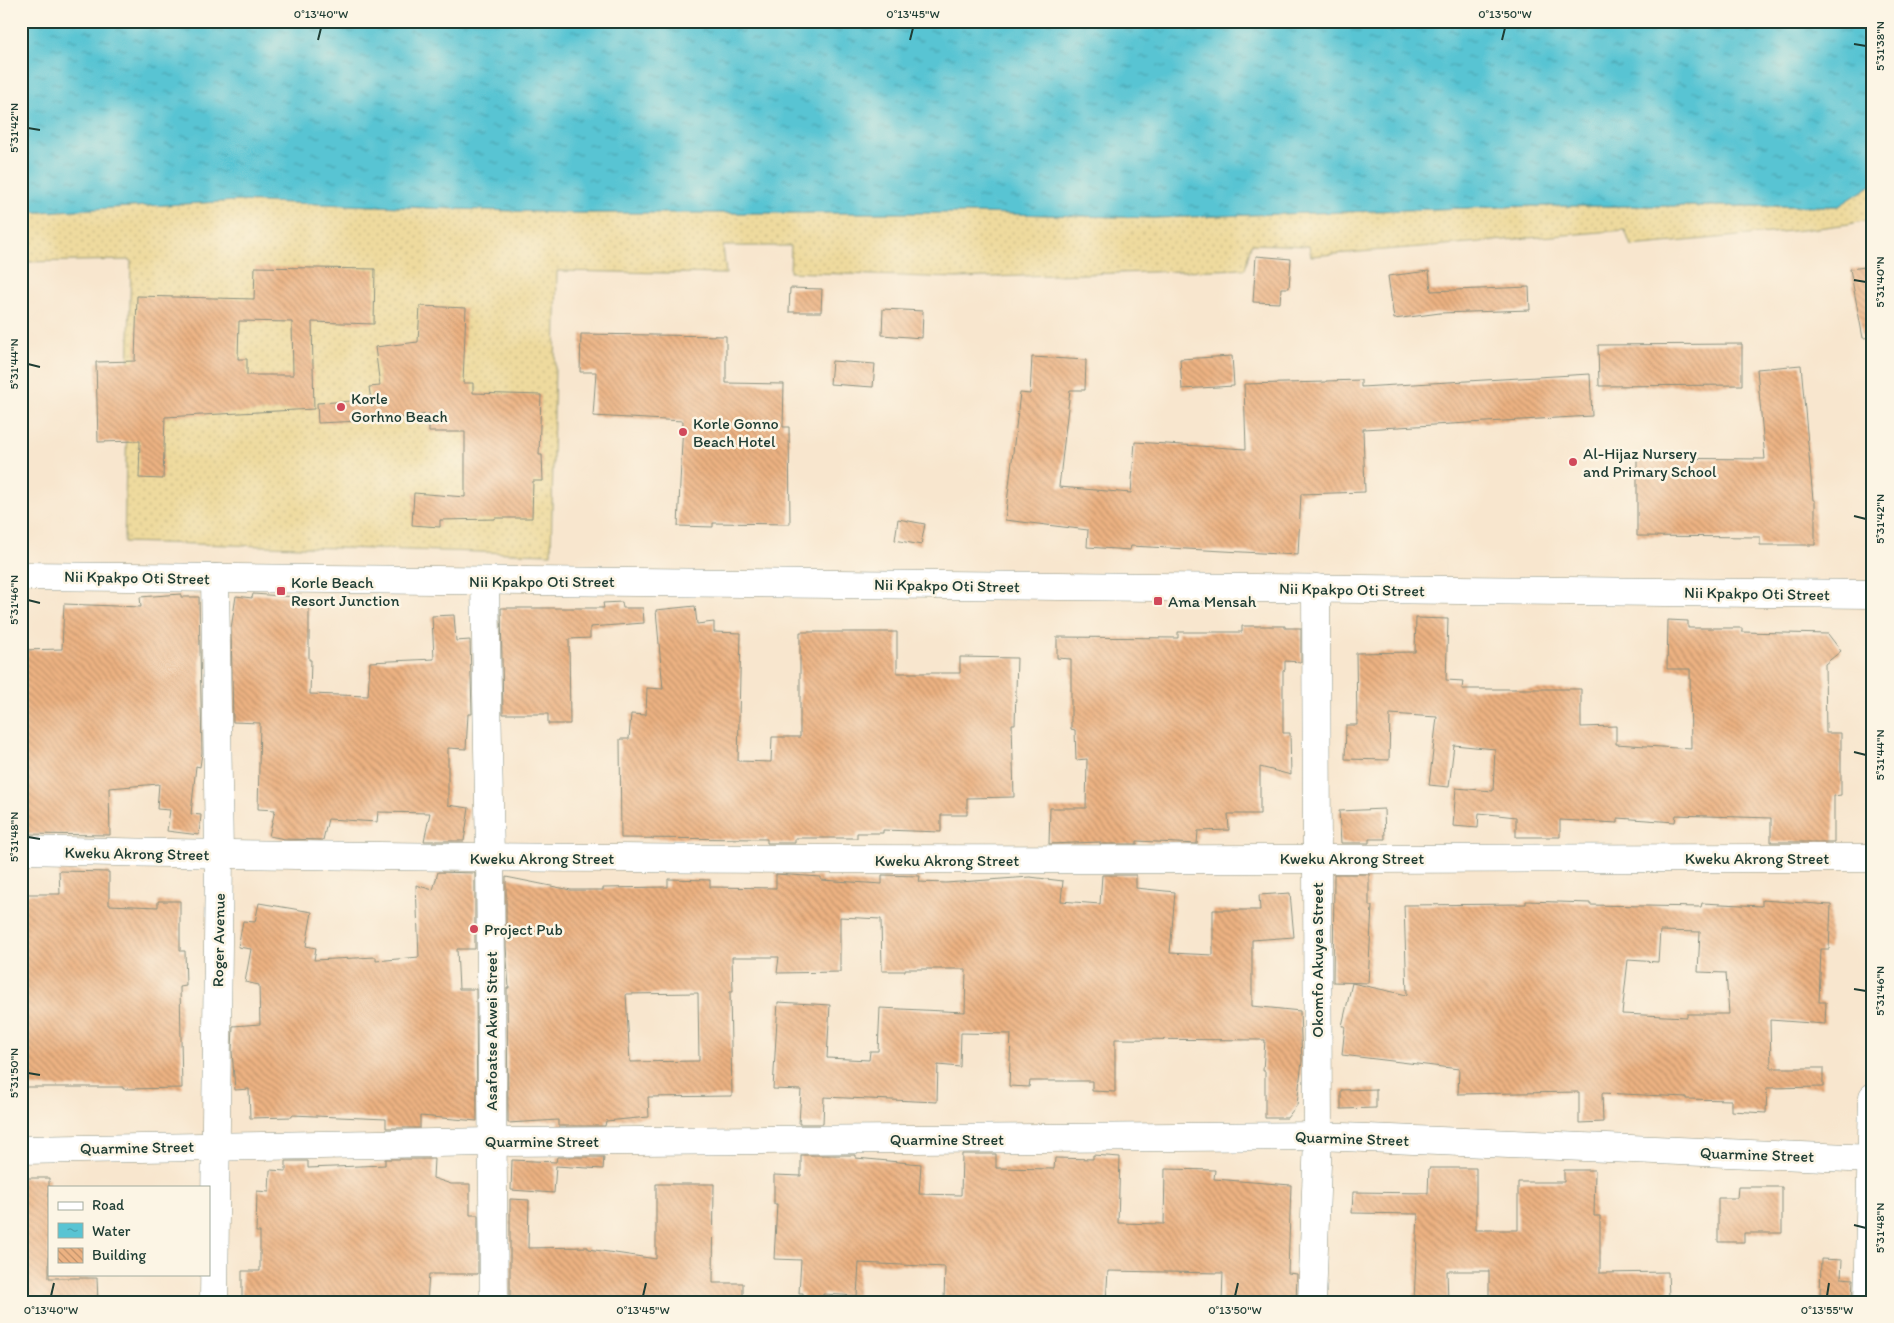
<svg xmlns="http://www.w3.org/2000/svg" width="1894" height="1323" font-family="Itim,sans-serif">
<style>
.sand{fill:url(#sand-dots);stroke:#868c69}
.water{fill:url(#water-ripples);stroke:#3c8084}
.building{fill:url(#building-back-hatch);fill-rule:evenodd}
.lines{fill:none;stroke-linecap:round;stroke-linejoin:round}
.minor-casing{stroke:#8c9281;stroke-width:29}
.major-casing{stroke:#8c9281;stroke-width:29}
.minor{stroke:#fff;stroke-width:28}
.major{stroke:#fff;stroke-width:28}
.ticks{fill:none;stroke:#1f3d34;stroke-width:2}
.poi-dot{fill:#d1495b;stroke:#fcf5e5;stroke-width:2}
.labels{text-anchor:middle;stroke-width:5;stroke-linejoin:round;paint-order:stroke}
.poi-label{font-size:16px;fill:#1f3d34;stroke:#fcf5e5;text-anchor:start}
.street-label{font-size:16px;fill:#1f3d34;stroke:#fcf5e5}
.neatline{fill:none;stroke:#1f3d34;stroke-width:2}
.ticks-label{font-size:12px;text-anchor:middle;fill:#1f3d34}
</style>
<defs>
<pattern id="sand-dots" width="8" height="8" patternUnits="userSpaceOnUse" patternTransform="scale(1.25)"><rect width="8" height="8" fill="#eeda9e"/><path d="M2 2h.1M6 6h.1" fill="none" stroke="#ccbc89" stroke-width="1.8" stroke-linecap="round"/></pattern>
<pattern id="water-ripples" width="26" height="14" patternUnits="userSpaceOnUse" patternTransform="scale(1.25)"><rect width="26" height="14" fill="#59c4d3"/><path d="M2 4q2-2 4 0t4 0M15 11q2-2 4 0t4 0" fill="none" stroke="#49a0ac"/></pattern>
<pattern id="building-back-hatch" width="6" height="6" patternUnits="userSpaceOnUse" patternTransform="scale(1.25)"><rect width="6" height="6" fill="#edb282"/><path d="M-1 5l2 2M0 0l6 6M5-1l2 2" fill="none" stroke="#bf926b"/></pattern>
</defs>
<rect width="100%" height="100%" fill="#fcf5e5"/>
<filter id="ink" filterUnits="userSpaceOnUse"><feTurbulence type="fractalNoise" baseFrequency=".02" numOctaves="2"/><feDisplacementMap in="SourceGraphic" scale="10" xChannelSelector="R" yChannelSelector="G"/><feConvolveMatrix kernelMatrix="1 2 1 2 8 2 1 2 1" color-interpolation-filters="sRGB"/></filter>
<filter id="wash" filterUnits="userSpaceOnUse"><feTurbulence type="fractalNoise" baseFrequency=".0096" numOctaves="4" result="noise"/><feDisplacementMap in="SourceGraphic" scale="20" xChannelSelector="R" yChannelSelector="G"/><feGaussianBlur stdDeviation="1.12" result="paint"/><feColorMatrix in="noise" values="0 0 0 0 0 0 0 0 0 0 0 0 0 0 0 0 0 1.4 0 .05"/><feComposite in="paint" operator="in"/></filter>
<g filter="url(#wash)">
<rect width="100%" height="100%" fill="#f8e6ce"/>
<polygon class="sand" points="1873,184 1873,219 1849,224 1802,230 1631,246 1625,230 1311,256 1309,246 1251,244 1245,269 957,278 790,272 791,246 723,246 726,274 557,271 551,554 124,542 131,260 21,262 21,213 237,201 569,213 980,213 1153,218 1530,206 1839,206"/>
<polygon class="water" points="21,21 1873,21 1873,184 1839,206 1530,206 1153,218 980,213 569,213 237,201 21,213"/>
<g id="blocks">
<g class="building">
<polygon points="1256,256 1291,259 1289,288 1281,288 1280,303 1253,302"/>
<polygon points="1873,266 1873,337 1863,338 1850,269"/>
<path d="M255 267 375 269 374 324 312 322 314 409 165 417 163 479 139 478 140 441 98 442 96 362 135 361 137 296 254 299ZM239 321 292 322 293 375H247V359H238Z"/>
<polygon points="1429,271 1431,291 1529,287 1530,310 1440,313 1394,319 1388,276"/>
<polygon points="790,288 822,289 821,312 789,312"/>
<polygon points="420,306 466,308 463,383 473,383 473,393 541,395 539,455 542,455 543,481 533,481 532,518 495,518 495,519 440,520 440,527 412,525 414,493 465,497 465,432 429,432 429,414 382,420 318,423 317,403 371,400 369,387 380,386 375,347 418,342"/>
<polygon points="883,309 923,311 922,338 882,335"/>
<polygon points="581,334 726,336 726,383 784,384 783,427 789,427 790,524 713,523 713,527 678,526 683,421 593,416 596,372 580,372"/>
<polygon points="1742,344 1742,385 1599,386 1598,345"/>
<polygon points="1232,356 1234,386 1182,389 1180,359"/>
<polygon points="1032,357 1086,360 1085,390 1070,390 1059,487 1131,493 1135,442 1246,449 1244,384 1326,382 1326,381 1361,380 1361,387 1590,374 1592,416 1363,429 1365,492 1301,494 1298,555 1131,546 1130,550 1087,547 1088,530 1005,520 1020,393 1030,394"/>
<polygon points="832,361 875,364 873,387 830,384"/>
<polygon points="1801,365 1813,500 1815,500 1815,545 1760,545 1760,537 1637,536 1637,458 1765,459 1757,369"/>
<polygon points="898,519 925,524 921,545 895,540"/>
<polygon points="181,594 181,597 199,597 202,753 200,767 196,766 191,814 201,815 199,835 167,831 170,810 157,809 159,784 109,788 110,835 21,834 21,650 62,649 64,604 141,607 140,597"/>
<polygon points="253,594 296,597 296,600 309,600 309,660 311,660 310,694 368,696 370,662 434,659 432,616 454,615 456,641 470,640 472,714 468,714 466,749 448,748 448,805 469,808 464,841 424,841 430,813 378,812 377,822 328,819 323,840 285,839 269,836 275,810 258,809 260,723 233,722 231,629 236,596 252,598"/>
<polygon points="622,602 623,608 643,608 644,623 590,627 590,638 569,639 570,724 548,724 548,714 503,714 501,608 604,608 603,603"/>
<polygon points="695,606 697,624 714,622 714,632 741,633 738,761 771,762 772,737 800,737 800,632 897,632 897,673 960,673 960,657 1017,658 1015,724 1012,724 1014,797 967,798 967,815 941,815 941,832 883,830 883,833 857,833 857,838 795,838 795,843 767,843 767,839 621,838 620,739 629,739 631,714 646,715 647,688 663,689 656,610"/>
<polygon points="1416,618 1448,619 1446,680 1463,681 1462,689 1581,689 1581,727 1616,726 1616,744 1691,749 1690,669 1667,669 1668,620 1688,621 1688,628 1742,628 1742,632 1828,634 1841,651 1825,664 1826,733 1841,733 1841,795 1834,796 1834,842 1771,842 1771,818 1676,815 1675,822 1618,818 1618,823 1560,820 1560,837 1516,837 1516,817 1479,813 1478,828 1453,826 1456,788 1493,791 1495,749 1454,745 1449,787 1429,785 1437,717 1390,714 1389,760 1345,759 1346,725 1357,725 1356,653 1415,652"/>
<polygon points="1242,626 1285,626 1285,628 1301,628 1301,662 1285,661 1285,670 1283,671 1283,733 1290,733 1291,775 1260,767 1260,814 1228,814 1229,830 1198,831 1197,844 1137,841 1137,844 1100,844 1100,842 1049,844 1050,808 1086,808 1087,759 1076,760 1075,730 1071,729 1071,659 1057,658 1057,637 1178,638 1178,632 1242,632"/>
<polygon points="1384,809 1385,839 1369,839 1369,843 1341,843 1339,811"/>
<polygon points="59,871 109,872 109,905 158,907 158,901 180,901 180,951 185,951 186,986 180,987 182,1088 123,1089 123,1087 21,1087 21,894 60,894"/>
<polygon points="438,872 475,873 475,949 457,949 459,989 476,989 477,1121 420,1116 420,1128 386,1128 386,1119 292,1115 292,1117 250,1118 249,1089 235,1090 232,1051 233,1026 260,1024 259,985 245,982 251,949 238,947 243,921 255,922 259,903 312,912 306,946 316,948 314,960 376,957 376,961 419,957 416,885 433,890"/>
<path d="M776 874 821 877V880L882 884V875L920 876 919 882 946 883 1030 877 1063 881 1061 901 1100 904 1102 875H1136V888L1175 892 1170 953 1213 955V910H1260L1259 895 1290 893 1294 937 1252 940V1006L1300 1011 1302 1061 1297 1105 1287 1118H1265V1071H1263L1265 1040 1115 1039V1092L1092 1091V1081H1030L1029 1087 1009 1086 1011 1034 961 1033 960 1067 938 1065 937 1102 824 1097 823 1124H799L801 1090 773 1089 778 1002 830 1005 827 1058 869 1060 870 1051H878L880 1008 965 1012 966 969H905V971H882L881 919 840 917V972L777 973 779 957H732L733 992H730L732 1096 648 1097 649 1117 606 1121 605 1126H558V1120L508 1123 507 988H509L506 947V877L571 890H603V888L668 887V879L710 880V887L776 888ZM698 993 699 1061 630 1062 626 994Z"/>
<polygon points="1334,874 1369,874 1369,906 1372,906 1368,983 1333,982"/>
<path d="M1762 900 1831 905 1829 949H1821L1819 1002H1826L1825 1024 1770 1020 1771 1068H1823V1087L1767 1088 1766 1113 1731 1111V1100L1686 1099V1097L1602 1093 1603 1122 1579 1123V1092L1458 1094 1459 1069 1342 1055 1345 1026H1342L1352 983 1407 995 1404 905 1526 904V901L1590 903V905L1701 907 1702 903 1762 906ZM1660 931 1700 932 1698 972 1726 973 1729 1014H1687V1017L1622 1014 1628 960 1658 962Z"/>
<polygon points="1376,1089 1376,1108 1341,1109 1341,1090"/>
<polygon points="962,1154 996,1154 996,1168 1054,1169 1055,1158 1093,1159 1093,1155 1120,1157 1118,1223 1164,1224 1165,1169 1215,1170 1214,1179 1291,1185 1288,1273 1297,1274 1296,1302 1244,1300 1244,1302 1222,1302 1223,1273 1108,1271 1106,1302 944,1300 945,1267 859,1263 857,1296 823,1294 823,1302 803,1302 803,1293 799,1293 801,1260 774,1259 777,1204 774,1204 774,1175 801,1176 801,1155 856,1155 856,1158 921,1164 919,1194 961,1195"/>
<polygon points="557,1157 604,1157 603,1169 556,1166 554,1193 511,1190 512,1160 556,1162"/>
<polygon points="385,1159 434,1159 433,1178 451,1184 470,1184 470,1215 478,1215 478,1274 429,1274 427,1302 242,1302 242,1271 260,1271 260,1232 256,1232 257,1191 269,1192 270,1170 286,1171 286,1161 308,1161 308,1168 385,1165"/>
<polygon points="1429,1168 1476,1168 1476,1230 1518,1230 1518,1182 1564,1182 1564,1170 1595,1170 1594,1216 1600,1216 1600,1273 1668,1272 1669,1297 1595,1298 1595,1302 1489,1302 1489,1271 1447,1271 1448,1302 1414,1302 1418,1214 1352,1213 1353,1192 1428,1193"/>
<polygon points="21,1178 49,1178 49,1278 97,1278 98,1302 21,1302"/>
<polygon points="656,1184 714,1184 713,1283 743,1283 743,1302 510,1302 510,1199 529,1200 528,1248 588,1247 588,1249 656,1259"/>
<polygon points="1738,1187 1782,1187 1782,1233 1744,1233 1744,1242 1718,1242 1718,1198 1737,1198"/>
<polygon points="1821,1259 1842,1260 1841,1278 1853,1279 1852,1300 1820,1299"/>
</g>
</g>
</g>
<g filter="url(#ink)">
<use href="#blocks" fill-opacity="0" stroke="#8c9281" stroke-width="1"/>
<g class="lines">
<g class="minor-casing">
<g id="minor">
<polyline points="485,581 490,858 494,1302"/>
<path d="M21 850C638 864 1256 858 1873 858"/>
<polyline points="21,1150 492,1142 1318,1136 1873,1159"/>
<polyline points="214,1302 219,854 215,578"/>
<polyline points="1312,1302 1318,1136 1316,588"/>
<polyline points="1868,1302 1873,1097"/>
</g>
</g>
<g class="major-casing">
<polyline id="major" points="21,576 1873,594"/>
</g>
<use href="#minor" class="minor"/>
<use href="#major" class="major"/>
</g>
</g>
<path class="ticks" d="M318 40 321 28M910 40 913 28M1502 40 1505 28M1854 44 1866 46M28 128 40 130M1854 280 1866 282M28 364 40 367M1854 516 1866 519M28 600 40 603M1854 752 1866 755M28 837 40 839M1854 989 1866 991M28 1073 40 1075M1854 1225 1866 1228M51 1296 54 1283M643 1296 646 1283M1235 1296 1238 1283M1827 1296 1829 1283"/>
<g class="poi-dot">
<circle cx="341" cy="407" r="5"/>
<circle cx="683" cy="432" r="5"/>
<circle cx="1573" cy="462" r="5"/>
<rect x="276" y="586" width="10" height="10" rx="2.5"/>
<rect x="1153" y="596" width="10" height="10" rx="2.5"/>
<circle cx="474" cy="929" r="5"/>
</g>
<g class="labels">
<g class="poi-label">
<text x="351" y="404">Korle<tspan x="351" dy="18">Gorhno Beach</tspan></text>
<text x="693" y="429">Korle Gonno<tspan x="693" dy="18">Beach Hotel</tspan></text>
<text x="1583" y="459">Al-Hijaz Nursery<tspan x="1583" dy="18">and Primary School</tspan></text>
<text x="291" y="588">Korle Beach<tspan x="291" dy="18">Resort Junction</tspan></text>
<text x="1168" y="607">Ama Mensah</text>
<text x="484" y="935">Project Pub</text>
</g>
<g class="street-label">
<text transform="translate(137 577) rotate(1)" y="6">Nii Kpakpo Oti Street</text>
<text x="542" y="587">Nii Kpakpo Oti Street</text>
<text transform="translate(947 585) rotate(1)" y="6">Nii Kpakpo Oti Street</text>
<text transform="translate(1352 589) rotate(1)" y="6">Nii Kpakpo Oti Street</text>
<text transform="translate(1757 593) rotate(1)" y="6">Nii Kpakpo Oti Street</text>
<text transform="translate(137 853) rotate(1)" y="6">Kweku Akrong Street</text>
<text x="542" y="864">Kweku Akrong Street</text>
<text x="1352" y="864">Kweku Akrong Street</text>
<text x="1757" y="864">Kweku Akrong Street</text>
<text x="947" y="866">Kweku Akrong Street</text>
<text transform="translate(218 940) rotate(-89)" y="6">Roger Avenue</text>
<text transform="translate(1317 960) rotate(-90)" y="6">Okomfo Akuyea Street</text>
<text transform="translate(491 1031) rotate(-90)" y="6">Asafoatse Akwei Street</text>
<text transform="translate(1352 1138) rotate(2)" y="6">Quarmine Street</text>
<text x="947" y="1145">Quarmine Street</text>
<text x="542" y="1147">Quarmine Street</text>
<text transform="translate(137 1147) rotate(-1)" y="6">Quarmine Street</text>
<text transform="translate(1757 1154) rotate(2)" y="6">Quarmine Street</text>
</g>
</g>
<rect width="1894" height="1323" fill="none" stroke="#fcf5e5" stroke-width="55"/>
<rect x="48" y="1186" width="162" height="90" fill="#fcf5e5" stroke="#a4ab9e"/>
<rect x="58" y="1202" width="25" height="8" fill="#ffffff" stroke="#a4ab9e"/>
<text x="92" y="1210" font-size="15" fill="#1f3d34">Road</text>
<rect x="58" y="1223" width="25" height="15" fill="url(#water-ripples)" stroke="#a4ab9e"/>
<text x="92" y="1236" font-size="15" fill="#1f3d34">Water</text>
<rect x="58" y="1248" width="25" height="15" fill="url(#building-back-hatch)" stroke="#a4ab9e"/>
<text x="92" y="1260" font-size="15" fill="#1f3d34">Building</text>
<rect x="28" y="28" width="1838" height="1268" class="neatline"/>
<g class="ticks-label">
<text x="321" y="18">0°13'40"W</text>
<text x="913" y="18">0°13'45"W</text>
<text x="1505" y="18">0°13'50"W</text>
<text transform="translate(1880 46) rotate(-90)" y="4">5°31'38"N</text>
<text transform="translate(14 128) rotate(-90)" y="4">5°31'42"N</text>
<text transform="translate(1880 282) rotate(-90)" y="4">5°31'40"N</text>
<text transform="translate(14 364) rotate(-90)" y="4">5°31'44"N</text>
<text transform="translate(1880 519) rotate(-90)" y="4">5°31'42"N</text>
<text transform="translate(14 600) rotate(-90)" y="4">5°31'46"N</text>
<text transform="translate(1880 755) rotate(-90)" y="4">5°31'44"N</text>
<text transform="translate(14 837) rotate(-90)" y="4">5°31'48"N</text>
<text transform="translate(1880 991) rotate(-90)" y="4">5°31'46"N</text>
<text transform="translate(14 1073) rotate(-90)" y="4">5°31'50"N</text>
<text transform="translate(1880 1228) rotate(-90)" y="4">5°31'48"N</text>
<text x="51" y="1314">0°13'40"W</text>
<text x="643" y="1314">0°13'45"W</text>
<text x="1235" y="1314">0°13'50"W</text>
<text x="1827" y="1314">0°13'55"W</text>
</g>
</svg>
